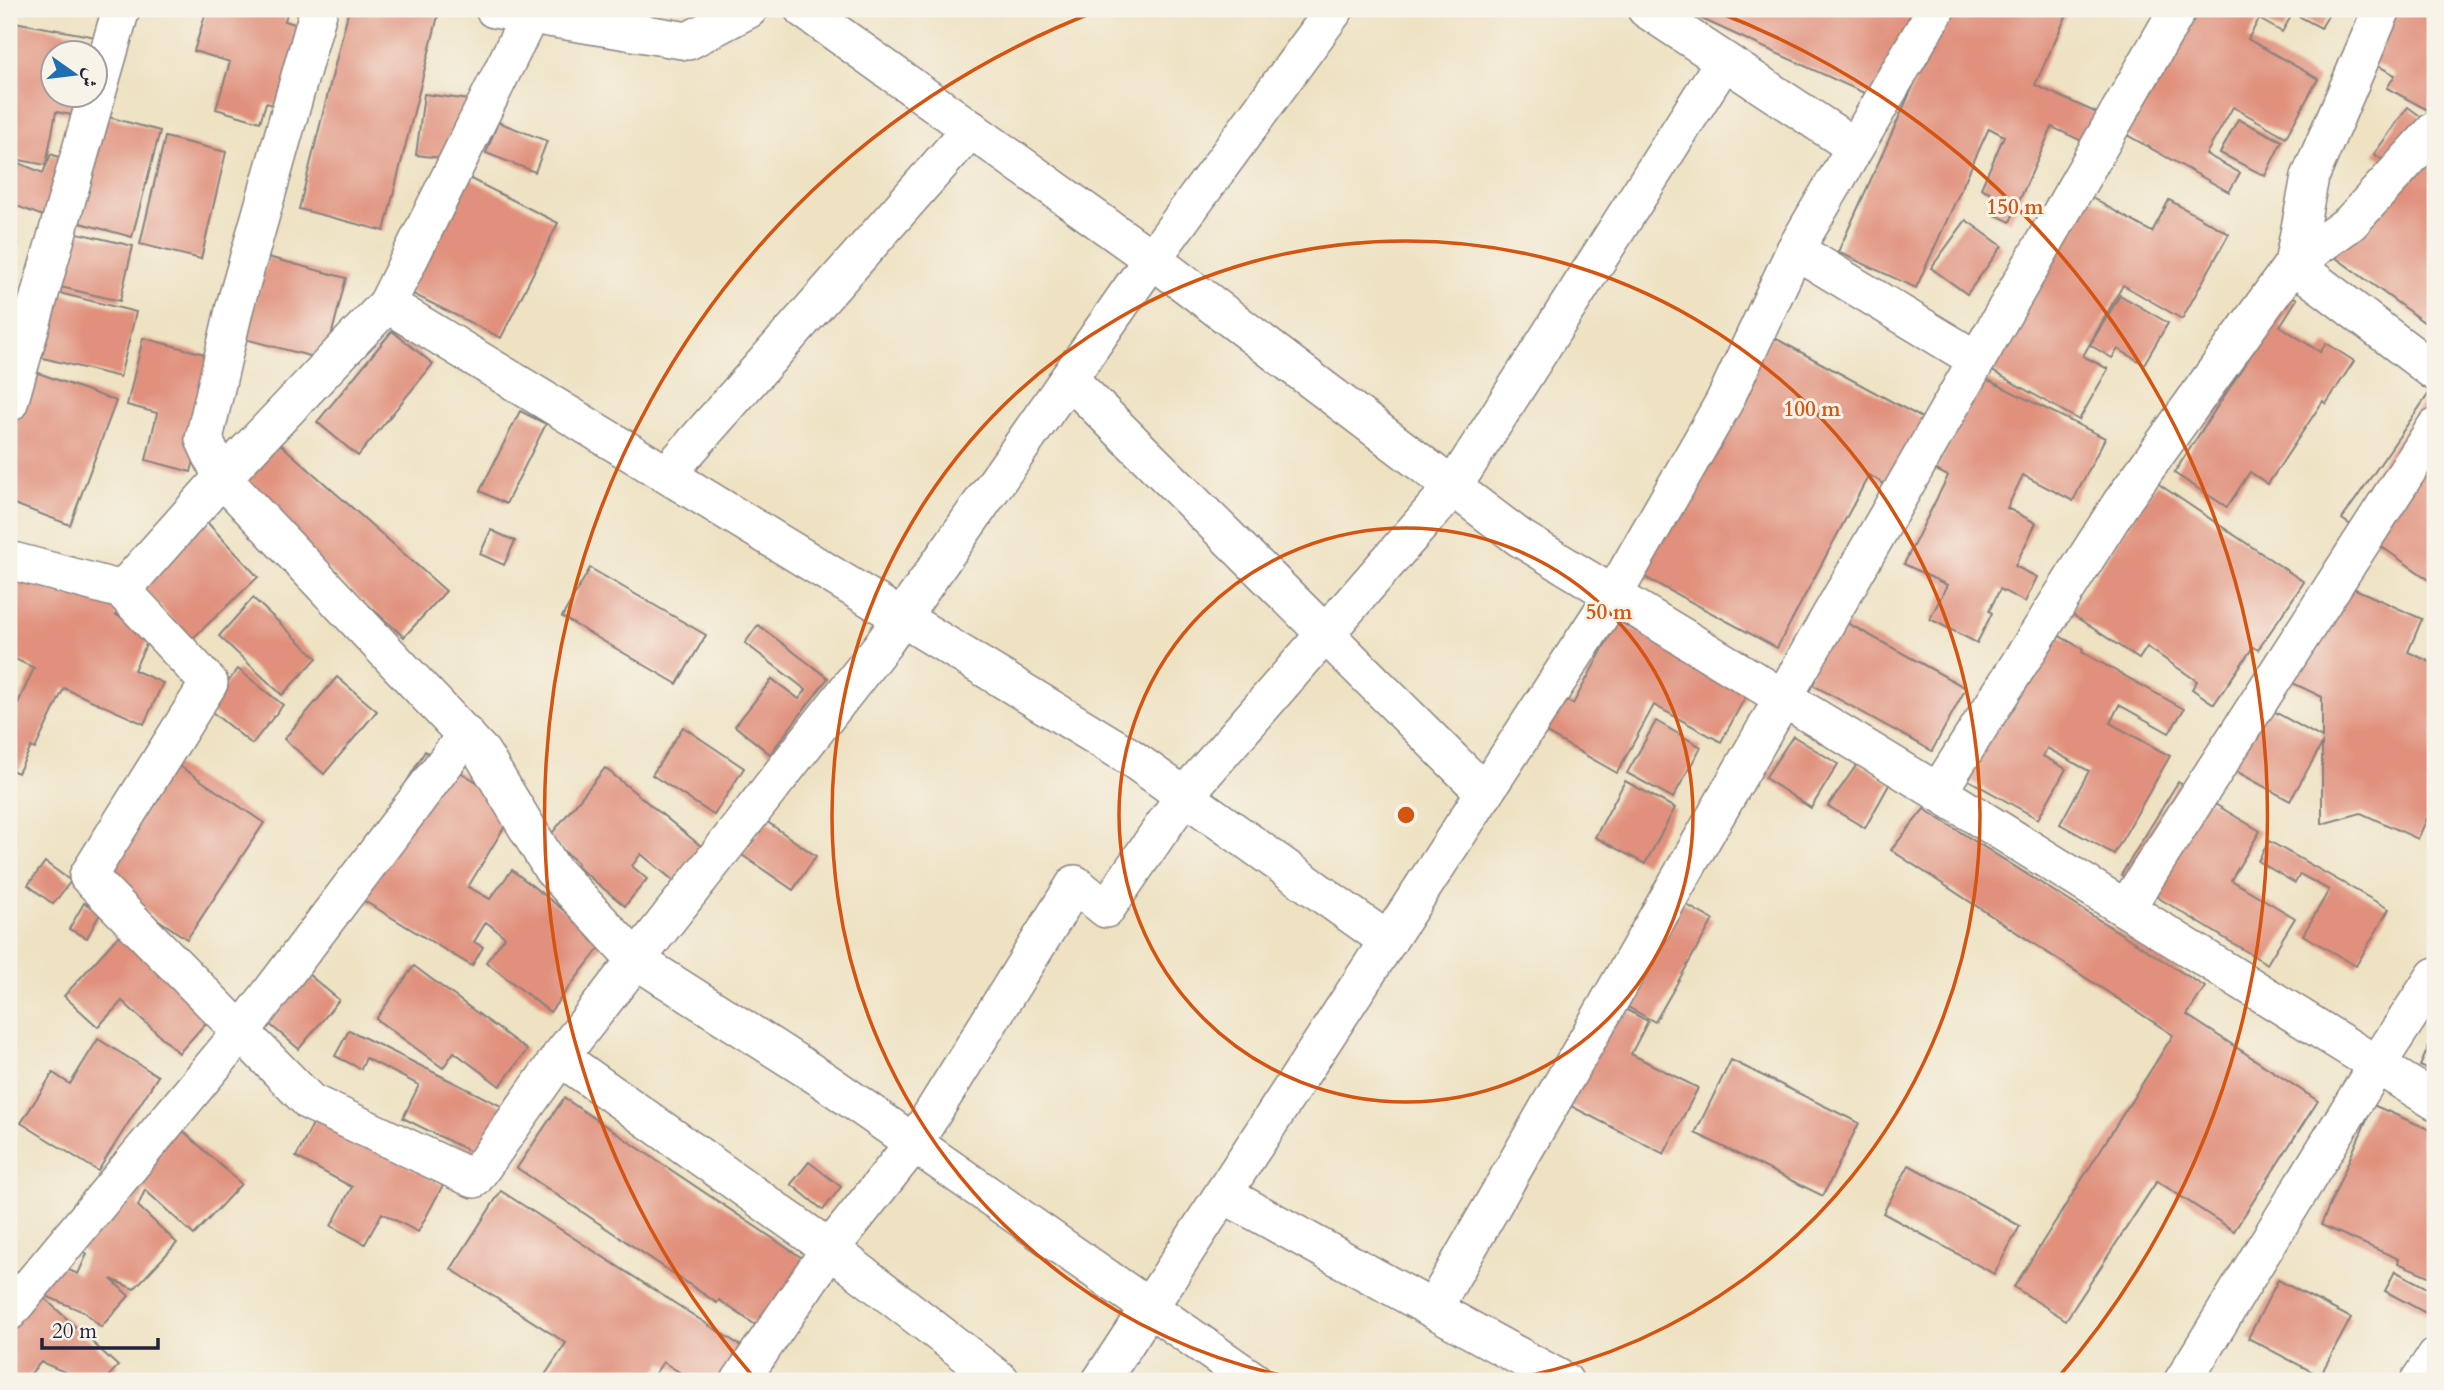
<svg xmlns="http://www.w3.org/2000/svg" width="2444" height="1390" font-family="Cardo,Amiri,serif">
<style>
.building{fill:#e0907c}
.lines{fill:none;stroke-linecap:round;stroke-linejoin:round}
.minor-casing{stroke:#88827f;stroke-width:40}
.minor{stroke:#fff;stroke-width:37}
.ring{fill:none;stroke:#d45411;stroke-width:3.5}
.centre{fill:#d45411;stroke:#f7f3e8;stroke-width:3.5}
.ring-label{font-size:21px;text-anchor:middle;font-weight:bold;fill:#d45411;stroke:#f7f3e8;stroke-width:6;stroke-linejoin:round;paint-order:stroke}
</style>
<rect width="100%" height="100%" fill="#f7f3e8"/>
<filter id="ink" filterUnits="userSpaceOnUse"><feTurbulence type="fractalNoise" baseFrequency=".0143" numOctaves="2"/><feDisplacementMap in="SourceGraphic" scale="14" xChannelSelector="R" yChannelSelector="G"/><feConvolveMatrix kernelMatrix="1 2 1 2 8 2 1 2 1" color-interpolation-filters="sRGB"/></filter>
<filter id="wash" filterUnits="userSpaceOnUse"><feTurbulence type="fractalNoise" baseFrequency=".00686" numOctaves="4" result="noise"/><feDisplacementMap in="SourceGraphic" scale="28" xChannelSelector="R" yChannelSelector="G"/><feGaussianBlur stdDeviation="1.57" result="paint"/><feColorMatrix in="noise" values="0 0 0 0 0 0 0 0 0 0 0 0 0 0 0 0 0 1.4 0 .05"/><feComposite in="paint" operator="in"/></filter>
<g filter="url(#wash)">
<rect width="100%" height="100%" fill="#eee2c3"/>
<g id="blocks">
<g class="building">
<polygon points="207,9 288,9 285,21 305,27 281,107 266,103 260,122 216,109 230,62 194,51"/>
<polygon points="349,9 407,9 438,16 384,231 299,209"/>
<polygon points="1680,9 2061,9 2068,12 2035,85 2097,113 2084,142 2052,127 2010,222 1990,212 1997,196 1981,188 2004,136 1989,128 1916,288 1838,252 1915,82 1889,69 1875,98"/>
<polygon points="2176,9 2332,9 2321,28 2293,13 2282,32 2259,19 2248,39 2318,79 2286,137 2233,107 2206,154 2240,173 2229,192 2111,126"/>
<polygon points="2389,9 2435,9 2435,114 2387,88 2395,75 2362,57"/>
<polygon points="9,21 96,37 93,52 52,52 52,94 86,94 82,117 56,112 46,165 9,158"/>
<polygon points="424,94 486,102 478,162 416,155"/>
<polygon points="2408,107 2435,127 2435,323 2432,328 2324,249 2387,163 2374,154"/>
<polygon points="101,115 160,131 132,237 73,221"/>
<polygon points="2238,119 2282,141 2265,176 2220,153"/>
<polygon points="498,122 547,141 535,172 486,153"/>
<polygon points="165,137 226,152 201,259 140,244"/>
<polygon points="51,154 71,162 48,218 9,203 9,159 43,173"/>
<polygon points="447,167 558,223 501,338 389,282"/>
<polygon points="2085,194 2152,232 2169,200 2229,234 2182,319 2123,285 2083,356 2108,369 2079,420 1987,368"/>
<polygon points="1966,220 2002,246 1967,294 1931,268"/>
<polygon points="69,231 133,246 120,301 56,286"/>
<polygon points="9,240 18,243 9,269"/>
<polygon points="268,257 346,278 325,360 245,339"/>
<polygon points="2271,283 2297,299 2280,326 2320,352 2326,343 2354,361 2326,404 2323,401 2268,484 2250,472 2227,507 2174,473 2258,344"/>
<polygon points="47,290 136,312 120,377 31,355"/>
<polygon points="2120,295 2168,323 2144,364 2118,349 2112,358 2090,345"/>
<polygon points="392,331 433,364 358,456 317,422"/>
<polygon points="1771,336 1924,419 1888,486 1869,475 1777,648 1635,572"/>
<polygon points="143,338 220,358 191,472 146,460 157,413 127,405"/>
<polygon points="30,370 116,401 70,525 9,502 9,387"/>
<polygon points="1982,377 2105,438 2073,501 2023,475 2007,508 2036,523 2015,566 2037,577 2025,602 2000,589 1989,611 1992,613 1977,643 1930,619 1947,585 1904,564 1948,476 1936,470"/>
<polygon points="2430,392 2435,396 2435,584 2342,519"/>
<polygon points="520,411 546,424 506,504 480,491"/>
<polygon points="270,435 446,591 404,637 229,481"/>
<polygon points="2157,483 2304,582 2258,650 2253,647 2214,704 2192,689 2197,681 2147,647 2139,659 2070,613"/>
<polygon points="205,520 258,577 191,640 138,583"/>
<polygon points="491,530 515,541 504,565 480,554"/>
<polygon points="9,558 118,609 116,615 152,632 134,670 163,683 144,724 64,688 35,749 31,747 18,773 9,769 9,723 34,668 9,656"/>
<polygon points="590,568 706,635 677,684 562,617"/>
<polygon points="2322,574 2422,619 2408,652 2435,664 2435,817 2429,814 2418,839 2361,813 2322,824 2322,744 2290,801 2214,759 2248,697 2322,738 2322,697 2276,675"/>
<polygon points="253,598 317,658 282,695 219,636"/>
<polygon points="1840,619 1966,688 1932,751 1806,681"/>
<polygon points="1618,621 1748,692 1721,742 1654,705 1617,773 1536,727 1554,694 1573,704"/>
<polygon points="2034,622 2083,649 2082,652 2184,709 2169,733 2119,705 2110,723 2170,756 2114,854 2060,824 2089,771 2047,748 2043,756 2066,769 2038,819 1951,770"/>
<polygon points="758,625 828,678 770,754 735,726 772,679 799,699 806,690 745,643"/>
<polygon points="238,669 283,705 252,744 207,708"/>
<polygon points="337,677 377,711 324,774 284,739"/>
<polygon points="1656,721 1701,747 1673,798 1627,773"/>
<polygon points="683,727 744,768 714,815 652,775"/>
<polygon points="1793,736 1838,764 1811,808 1765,778"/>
<polygon points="425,751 517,806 468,887 490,899 512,870 604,942 550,1012 486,962 505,937 486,922 474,942 483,947 472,966 356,896 359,862"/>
<polygon points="172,761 264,823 187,939 95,877"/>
<polygon points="1858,763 1890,783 1865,828 1828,806"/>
<polygon points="605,768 702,847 674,881 641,854 632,866 647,879 625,906 576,866 578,863 548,838"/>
<polygon points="1625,781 1675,808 1645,864 1595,837"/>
<polygon points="2178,782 2260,831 2231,880 2295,918 2267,964 2121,875"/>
<polygon points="1924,809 2205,987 2187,1015 2318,1101 2234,1231 2157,1181 2066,1320 2014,1287 2173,1035 1891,850"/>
<polygon points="766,821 816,856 793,890 742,855"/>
<polygon points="2269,841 2389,909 2356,966 2303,935 2329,890 2300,874 2295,883 2258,861"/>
<polygon points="45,862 71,881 53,904 28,885"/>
<polygon points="1669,895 1713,920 1655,1022 1610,997"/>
<polygon points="84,903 101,912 87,938 69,929"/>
<polygon points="122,932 213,1015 179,1053 122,1001 98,1027 64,996"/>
<polygon points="288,957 339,1000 299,1049 248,1006"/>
<polygon points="414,966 527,1050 500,1086 454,1052 443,1068 376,1019"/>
<polygon points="1619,1006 1648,1021 1631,1054 1698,1088 1664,1154 1569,1105"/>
<polygon points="349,1030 503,1107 479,1156 403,1118 419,1085 366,1058 361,1069 335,1056"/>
<polygon points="2435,1033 2435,1073 2420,1066"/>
<polygon points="98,1039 158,1076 98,1171 21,1123 53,1073 70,1084"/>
<polygon points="1731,1060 1859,1123 1823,1196 1695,1133"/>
<polygon points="564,1098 808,1262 763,1330 719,1300 717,1303 517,1168"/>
<polygon points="2373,1105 2435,1132 2435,1273 2433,1278 2398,1263 2399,1259 2321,1225"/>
<polygon points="167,1116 241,1184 194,1235 145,1190 138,1206 177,1243 134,1289 111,1279 129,1296 101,1327 84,1312 39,1293 118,1366 104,1381 86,1381 41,1362 24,1381 9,1381 9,1325 55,1264 78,1274 87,1254 69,1238"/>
<polygon points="316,1118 443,1185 418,1232 382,1213 365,1244 331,1226 352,1187 296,1157"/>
<polygon points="809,1162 841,1187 823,1210 791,1184"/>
<polygon points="1909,1165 2020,1226 1994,1274 1883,1213"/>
<polygon points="501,1191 741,1346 718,1381 694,1381 663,1362 650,1381 541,1381 566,1343 451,1269"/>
<polygon points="2395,1271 2435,1292 2435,1318 2385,1291"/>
<polygon points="2278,1280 2351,1318 2320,1376 2248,1338"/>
</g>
</g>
</g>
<g filter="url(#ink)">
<use href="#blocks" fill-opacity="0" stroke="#88827f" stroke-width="2"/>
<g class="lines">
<g class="minor-casing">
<g id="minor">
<polyline points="319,9 235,306 204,439 222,478 482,753 552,869 636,960 822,1079 1254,1381"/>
<polyline points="494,9 688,41 749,9"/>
<polyline points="803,9 1152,259 1520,538 1938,792 2435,1101"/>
<polyline points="1646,9 1855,147"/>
<polyline points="2435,130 2350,223 2293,264 2435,372"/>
<polyline points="1795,250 1977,360"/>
<polyline points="387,304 1127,755 1388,941"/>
<polyline points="1069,379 1485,793"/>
<polyline points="9,403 121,9"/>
<polyline points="667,474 971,129"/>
<polyline points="9,560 122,590 209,683 88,876 310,1102 474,1179 560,1057 884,643 1152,259 1335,9"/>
<polyline points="122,590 222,478 387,304 533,9"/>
<polyline points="1938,792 2121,503 2293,264 2310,177 2382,9"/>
<polyline points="2126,908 2435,428"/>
<polyline points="560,1057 830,1249 1001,1381"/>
<polyline points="1223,1194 1564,1381"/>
<polyline points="1433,1309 2178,9"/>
<polyline points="9,1312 241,1032 466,735"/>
<polyline points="740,1381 830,1249 914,1143 1075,884 1106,909 1184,796 1453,487 1724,61"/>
<polyline points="1101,1381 1614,594 1724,402 1795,250 1936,9"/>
<polyline points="2183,1381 2378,1063 2435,976"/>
<polyline points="2419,1381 2435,1357"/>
</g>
</g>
<use href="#minor" class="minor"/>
</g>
</g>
<g class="ring">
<circle cx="1406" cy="815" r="287"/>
<path d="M1311 1381A574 574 0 1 1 1501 1381"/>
<path d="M756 1380A861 861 0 0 1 1097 11M1715 11A861 861 0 0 1 2056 1380"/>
</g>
<circle cx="1406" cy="815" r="10" class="centre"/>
<g class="ring-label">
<text x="2015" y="214">150 m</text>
<text x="1812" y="416">100 m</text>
<text x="1609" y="619">50 m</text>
</g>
<rect width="2444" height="1390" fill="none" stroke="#f7f3e8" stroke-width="35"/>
<g transform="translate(74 74) rotate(104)"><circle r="33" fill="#f7f3e8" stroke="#a29fa3" stroke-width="2"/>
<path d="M0-5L12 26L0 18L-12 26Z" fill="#1f6fb2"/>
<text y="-10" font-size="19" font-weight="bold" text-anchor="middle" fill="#22223b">ش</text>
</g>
<path d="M42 1338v10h116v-10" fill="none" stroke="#22223b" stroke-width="3.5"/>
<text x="52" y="1338" font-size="21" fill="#22223b" stroke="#f7f3e8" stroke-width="5" paint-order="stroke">20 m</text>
</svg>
